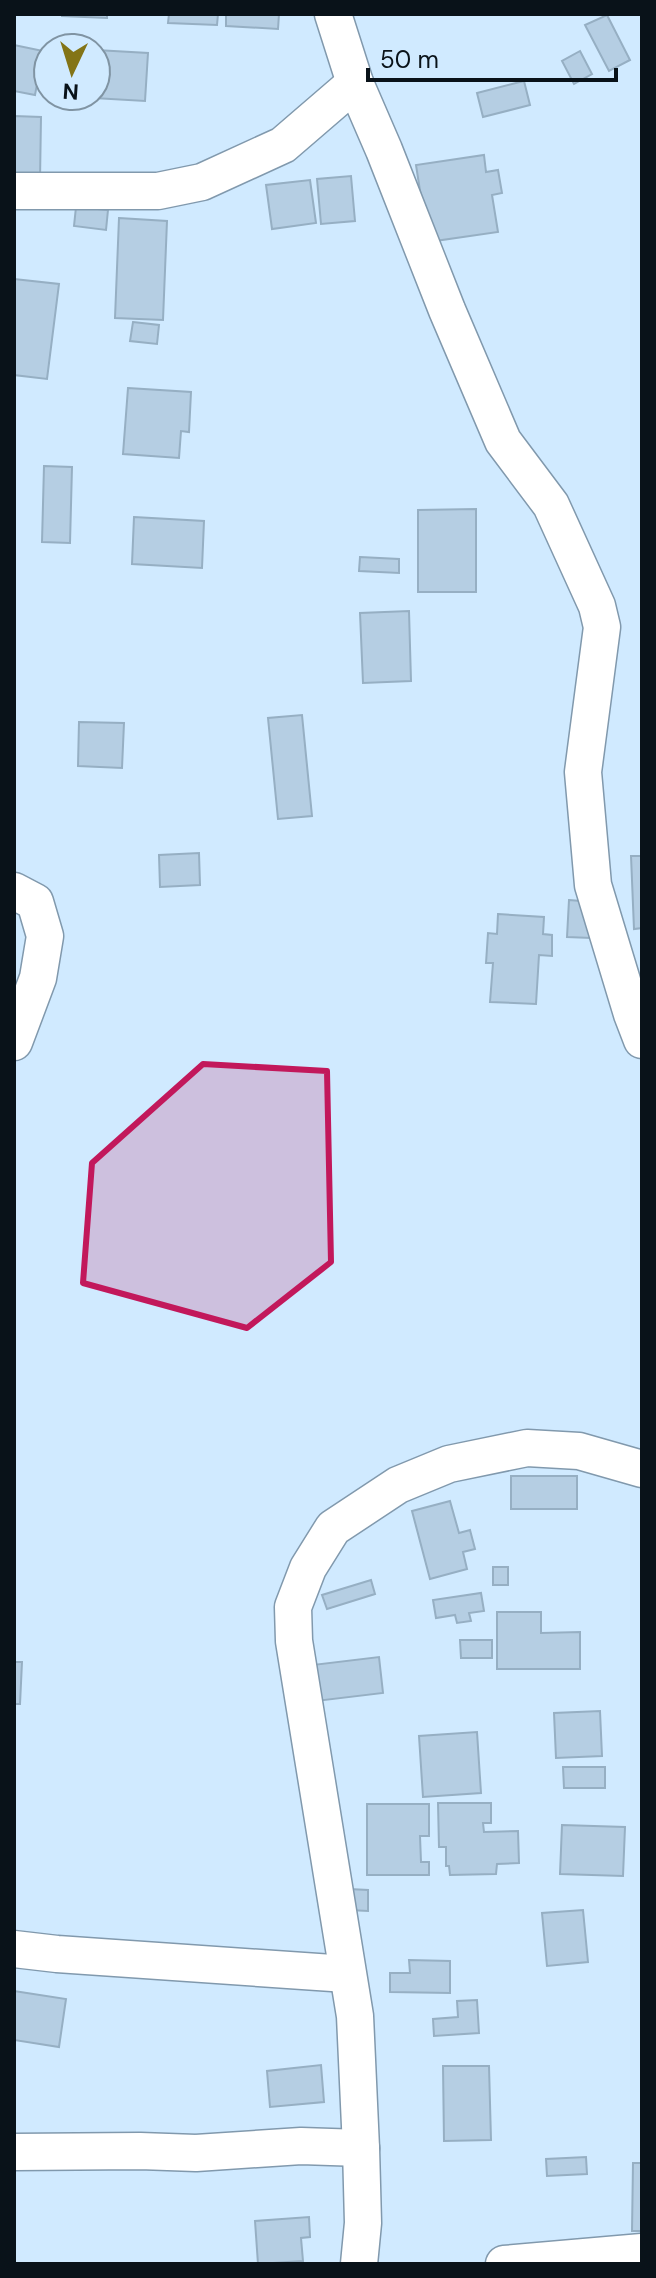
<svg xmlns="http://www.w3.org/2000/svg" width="656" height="2278" font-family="'DM Sans',sans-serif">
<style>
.building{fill:#b5cee3;stroke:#96afc3;stroke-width:2}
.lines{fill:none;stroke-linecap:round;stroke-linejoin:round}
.minor-casing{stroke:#8199ad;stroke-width:39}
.minor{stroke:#fff;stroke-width:36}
.marked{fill:#c2185b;fill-opacity:0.2;stroke:#c2185b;stroke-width:6;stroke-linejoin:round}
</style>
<rect width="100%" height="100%" fill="#d0eaff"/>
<g class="building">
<polygon points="62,14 107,14 107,18 62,16"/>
<polygon points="169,14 218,14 217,25 168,23"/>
<polygon points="226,14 279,14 278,29 226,26"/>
<polygon points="607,15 630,60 609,71 585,25"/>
<polygon points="14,45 43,51 35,95 14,91"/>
<polygon points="96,50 148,53 145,101 76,97 96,96"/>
<polygon points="580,51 592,74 574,84 562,61"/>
<polygon points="524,81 530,105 483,117 477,93"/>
<polygon points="14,116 41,117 40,180 14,180"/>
<polygon points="484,155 486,172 498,170 502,193 492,195 498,232 428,242 416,165"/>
<polygon points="351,176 355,221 321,224 317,179"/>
<polygon points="310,180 316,223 272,229 266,185"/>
<polygon points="76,207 108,210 106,230 74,226"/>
<polygon points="119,218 167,221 163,320 115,318"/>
<polygon points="14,279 59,284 47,379 14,375"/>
<polygon points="133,322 159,325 157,344 130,341"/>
<polygon points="128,388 191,392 189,432 181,431 179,458 123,454"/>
<polygon points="44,466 72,467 70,543 42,542"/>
<polygon points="476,509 476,592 418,592 418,510"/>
<polygon points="134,517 204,521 202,568 132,564"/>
<polygon points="360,557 399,559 399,573 359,571"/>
<polygon points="409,611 411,681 363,683 360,613"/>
<polygon points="302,715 312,816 278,819 268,718"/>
<polygon points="79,722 124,723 122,768 78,766"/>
<polygon points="199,853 200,885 160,887 159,855"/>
<polygon points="631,856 642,856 642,928 634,929"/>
<polygon points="569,900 593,902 591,938 567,937"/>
<polygon points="498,914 544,917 543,934 552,935 552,956 539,955 536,1004 490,1002 493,963 486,963 488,933 497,934"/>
<rect x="511" y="1476" width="66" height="33"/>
<polygon points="450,1501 459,1533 470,1530 475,1549 463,1552 467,1569 430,1579 412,1511"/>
<rect x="493" y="1567" width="15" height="18"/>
<polygon points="371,1580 375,1594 327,1609 322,1595"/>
<polygon points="481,1593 484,1611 469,1613 471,1621 457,1623 455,1615 436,1618 433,1600"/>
<polygon points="497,1612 541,1612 541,1633 580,1632 580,1669 497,1669"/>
<polygon points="460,1640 492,1640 492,1658 461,1658"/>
<polygon points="379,1657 383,1693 308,1702 304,1666"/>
<polygon points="14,1662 22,1662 20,1704 14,1704"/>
<polygon points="600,1711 602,1756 556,1758 554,1713"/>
<polygon points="477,1732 481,1793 423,1797 419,1736"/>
<polygon points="563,1767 605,1767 605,1788 564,1788"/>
<polygon points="438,1803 491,1803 491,1823 483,1823 484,1832 518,1831 519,1863 497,1864 496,1874 450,1875 449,1866 446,1866 446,1847 439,1847"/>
<polygon points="367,1804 429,1804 429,1836 420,1836 421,1862 429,1862 429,1875 367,1875"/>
<polygon points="562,1825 625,1827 623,1876 560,1874"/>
<polygon points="349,1889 368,1890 368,1911 349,1910"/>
<polygon points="583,1910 588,1962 547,1966 542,1913"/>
<polygon points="409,1960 450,1961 450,1993 390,1992 390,1973 410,1973"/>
<polygon points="14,1991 66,1999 59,2047 14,2040"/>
<polygon points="477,2000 479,2033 434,2036 433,2019 458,2017 457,2001"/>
<polygon points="321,2065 324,2102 270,2107 267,2071"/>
<polygon points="443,2066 489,2066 491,2140 444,2141"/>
<polygon points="586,2157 587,2174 547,2176 546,2159"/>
<polygon points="633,2163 642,2163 642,2231 632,2231"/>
<polygon points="309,2217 310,2237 301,2238 303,2261 258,2264 255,2221"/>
</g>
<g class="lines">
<g class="minor-casing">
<g id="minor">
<polyline points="333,14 355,83 384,150 447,310 503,441 551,505 597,606 602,627 583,772 593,885 632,1014 642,1040"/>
<polyline points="14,191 158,191 202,182 283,145 355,83"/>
<polyline points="14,891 35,902 45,936 38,978 14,1042"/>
<polyline points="14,1949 57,1954 347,1974"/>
<polyline points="14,2152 140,2151 196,2153 301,2146 361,2148"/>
<polyline points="359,2264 363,2223 361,2148 355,2016 294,1641 293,1607 308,1568 333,1528 398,1485 449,1464 527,1448 579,1451 642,1469"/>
<polyline points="504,2264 642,2252"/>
</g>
</g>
<use href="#minor" class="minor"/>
</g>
<path class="marked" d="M203 1064 327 1071 331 1262 247 1328 83 1283 92 1163Z"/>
<rect width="656" height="2278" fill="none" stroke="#091219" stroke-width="32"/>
<g transform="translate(72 72) rotate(184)"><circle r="38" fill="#d0eaff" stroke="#8094a3" stroke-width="2"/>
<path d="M0-6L14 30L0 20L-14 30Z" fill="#837416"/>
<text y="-12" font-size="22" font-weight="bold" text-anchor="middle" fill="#091219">N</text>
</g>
<path d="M368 68v12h248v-12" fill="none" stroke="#091219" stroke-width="4"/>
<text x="380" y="68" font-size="24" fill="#091219" stroke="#d0eaff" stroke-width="6" paint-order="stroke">50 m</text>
</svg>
